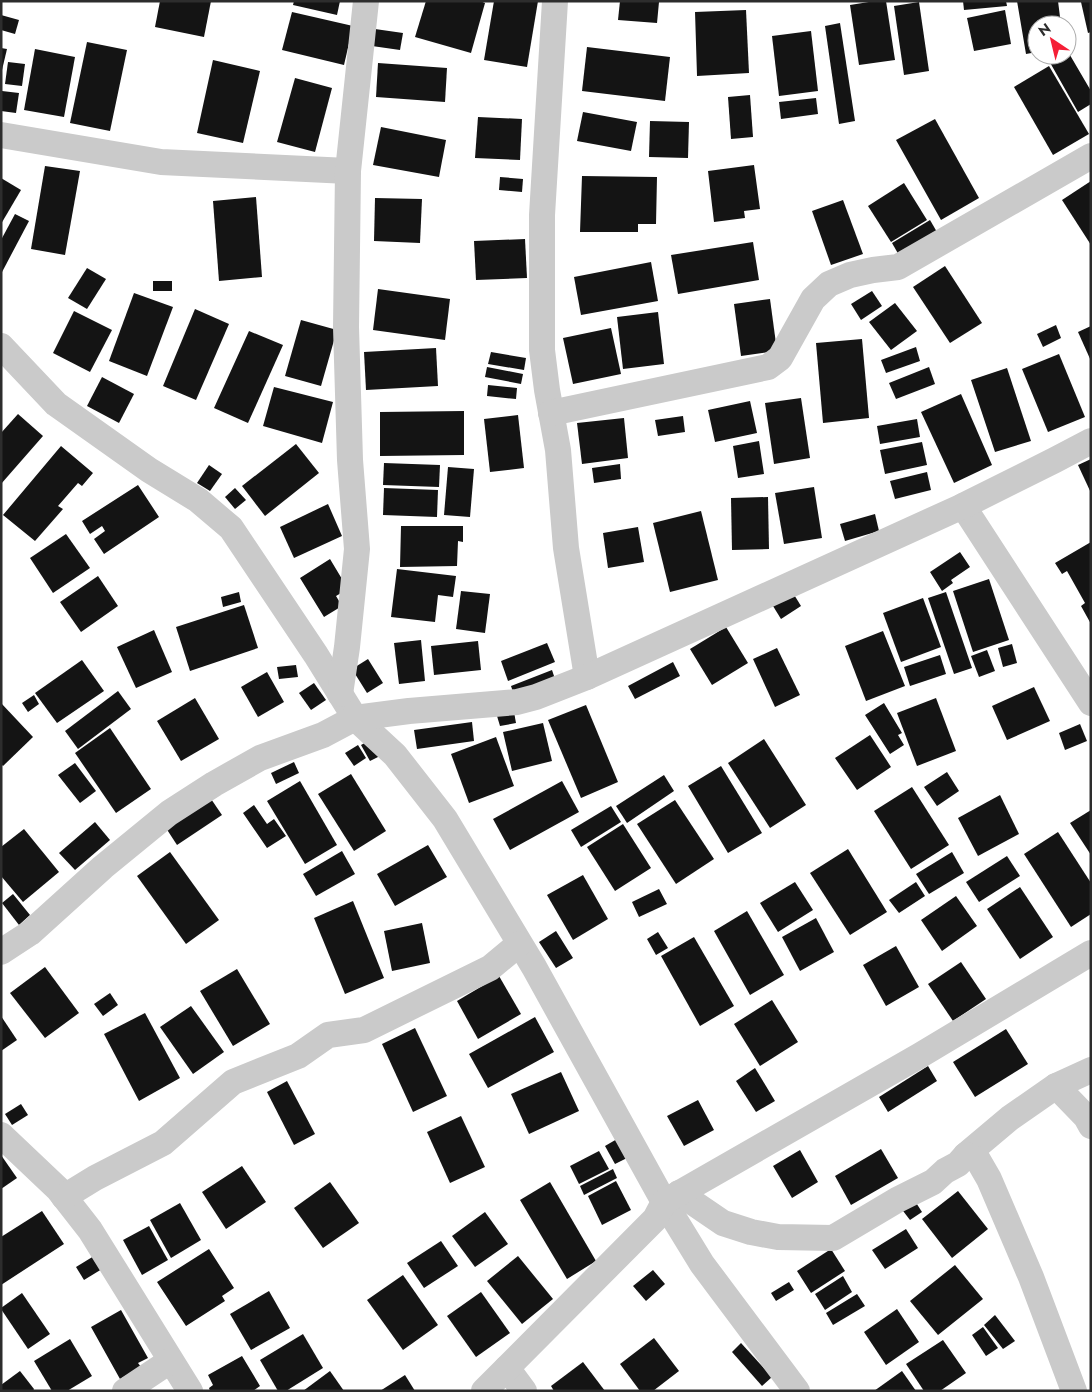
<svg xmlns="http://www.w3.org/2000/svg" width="1092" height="1392" font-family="Jost,sans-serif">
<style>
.building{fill:#141414}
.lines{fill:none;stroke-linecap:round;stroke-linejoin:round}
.minor{stroke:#cacaca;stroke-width:26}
</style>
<rect width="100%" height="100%" fill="#fff"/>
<g class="building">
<polygon points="160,1 211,1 204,37 155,27"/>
<polygon points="294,1 340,1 337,15 293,5"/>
<polygon points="426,1 480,1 485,3 471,53 415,37"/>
<polygon points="494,1 538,1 527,67 484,60"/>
<polygon points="620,1 659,2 657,23 618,20"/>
<polygon points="875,1 886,1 895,60 859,65 850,5"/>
<polygon points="963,1 1006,1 1007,6 964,10"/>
<polygon points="1017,1 1058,1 1061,25 1037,25 1037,52 1026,54"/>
<polygon points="1091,1 1091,32 1088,33 1081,2"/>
<polygon points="919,2 929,71 904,75 894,6"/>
<polygon points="746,10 749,73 697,76 695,12"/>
<polygon points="1005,10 1011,44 974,51 967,18"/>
<polygon points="292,12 353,26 344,65 282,50"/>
<polygon points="1,15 19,20 15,34 1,30"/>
<polygon points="840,23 855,121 839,124 825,26"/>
<polygon points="375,29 403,33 400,50 372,46"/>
<polygon points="811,31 818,91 779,96 772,36"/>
<polygon points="87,42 127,50 110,131 70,123"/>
<polygon points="587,47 670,57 665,101 582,91"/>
<polygon points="1,48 7,49 2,70 1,70"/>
<polygon points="35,49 75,57 64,117 24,110"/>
<polygon points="1067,50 1091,91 1091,104 1078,112 1048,59 1055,55 1067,55"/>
<polygon points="213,60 260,71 243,143 197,133"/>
<polygon points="8,62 25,64 22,86 5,84"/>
<polygon points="378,63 447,68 445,102 376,97"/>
<polygon points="1049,66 1089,134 1053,155 1014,87"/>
<polygon points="295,78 332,88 315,152 277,142"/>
<polygon points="2,91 19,93 16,113 1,111"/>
<polygon points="750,95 753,137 731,139 728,97"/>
<polygon points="816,98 818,114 781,119 779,102"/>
<polygon points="583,112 637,122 631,151 577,141"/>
<polygon points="478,117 522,119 520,160 475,158"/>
<polygon points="935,119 979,198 941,220 896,140"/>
<polygon points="650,121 689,122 688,158 649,157"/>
<polygon points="381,127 446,140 439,177 373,165"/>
<polygon points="754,165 760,209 744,211 745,218 714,222 708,171"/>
<polygon points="45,166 80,171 65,255 31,249"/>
<polygon points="582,176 657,177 656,224 638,224 638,232 580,232"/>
<polygon points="500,177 523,179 522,192 499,190"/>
<polygon points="1,178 21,190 1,224"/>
<polygon points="1091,181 1091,245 1062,200"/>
<polygon points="904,183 927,220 891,242 868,206"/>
<polygon points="256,197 262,277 219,281 213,201"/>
<polygon points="375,198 422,199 420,243 374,241"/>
<polygon points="843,200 863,254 831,265 812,211"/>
<polygon points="15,214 29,221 1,274 1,240"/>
<polygon points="930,220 941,239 900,257 892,243"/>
<polygon points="525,239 527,278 476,280 474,241"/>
<polygon points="753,242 759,280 678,294 671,255"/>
<polygon points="651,262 658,301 581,315 574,277"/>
<polygon points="945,266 982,323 950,343 913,287"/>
<polygon points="87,268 106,279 87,309 68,298"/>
<rect x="153" y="281" width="19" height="10"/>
<polygon points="378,289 450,299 445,340 373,330"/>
<polygon points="872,291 882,306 861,320 851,304"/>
<polygon points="134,293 173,307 147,376 109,361"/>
<polygon points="770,299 777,351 741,356 734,304"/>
<polygon points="895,303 917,331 891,350 869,322"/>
<polygon points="195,309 229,324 196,400 163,386"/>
<polygon points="74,311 112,330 90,372 53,353"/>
<polygon points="658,312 664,364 623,369 617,317"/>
<polygon points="301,320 337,330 321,386 285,376"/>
<polygon points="1056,325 1061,338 1043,347 1037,334"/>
<polygon points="1091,326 1091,361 1078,332"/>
<polygon points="611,328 621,374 573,384 563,338"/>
<polygon points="249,331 283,345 248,423 214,408"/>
<polygon points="862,339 869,418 823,423 816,343"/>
<polygon points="916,347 920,361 886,373 881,360"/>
<polygon points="436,348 438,386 366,390 364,352"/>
<polygon points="491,352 526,358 524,370 488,364"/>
<polygon points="1059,354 1085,417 1048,432 1022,369"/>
<polygon points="487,367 523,374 521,384 485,377"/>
<polygon points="929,367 935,384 896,399 889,383"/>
<polygon points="1007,368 1031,441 995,452 971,380"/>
<polygon points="102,377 134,394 119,423 87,406"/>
<polygon points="488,385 517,388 516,399 487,396"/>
<polygon points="274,387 333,402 322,443 263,426"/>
<polygon points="961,394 992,465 954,483 921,412"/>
<polygon points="801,398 810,458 774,464 765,403"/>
<polygon points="750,401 757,433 715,442 708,410"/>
<polygon points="464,411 464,455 380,456 380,412"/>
<polygon points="18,414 43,436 1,484 1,433"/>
<polygon points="518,415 524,468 490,472 484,419"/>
<polygon points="683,416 685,432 658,436 655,420"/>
<polygon points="624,418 628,458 582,464 577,423"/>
<polygon points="917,419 920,437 880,444 877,426"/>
<polygon points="759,441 764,474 738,478 733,446"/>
<polygon points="922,442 927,465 885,474 880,450"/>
<polygon points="296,444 319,473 265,516 242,486"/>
<polygon points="61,446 93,473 82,486 78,483 58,506 63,509 35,541 3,515"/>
<polygon points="1091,459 1091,493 1078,465"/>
<polygon points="384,463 440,465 439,487 383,485"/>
<polygon points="620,464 621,479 594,483 592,468"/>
<polygon points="209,465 222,474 210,491 197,483"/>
<polygon points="448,467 474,469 470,517 444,515"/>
<polygon points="927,472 931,490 895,499 890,481"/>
<polygon points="138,485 159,517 104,554 94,539 105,531 102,526 90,534 82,521"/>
<polygon points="814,487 822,538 784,544 775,493"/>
<polygon points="235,488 246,500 235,509 225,497"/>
<polygon points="384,488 438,490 437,517 383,515"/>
<polygon points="768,497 769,549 732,550 731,498"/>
<polygon points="328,504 342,536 294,558 280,527"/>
<polygon points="701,511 718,580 670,592 653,523"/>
<polygon points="875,514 879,531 845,541 840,524"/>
<polygon points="401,526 463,526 463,542 458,541 457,566 400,567"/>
<polygon points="638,527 644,562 608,568 603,533"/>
<polygon points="66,534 90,568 53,593 30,558"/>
<polygon points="1091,542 1091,624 1081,606 1085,603 1067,571 1062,574 1055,563"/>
<polygon points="960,552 970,567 951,580 953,583 942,591 930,572"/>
<polygon points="330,559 348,589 336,596 342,606 324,617 300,578"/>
<polygon points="397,569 456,576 453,597 438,595 435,622 391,617"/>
<polygon points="98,576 118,606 81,632 60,602"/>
<polygon points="989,579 1009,640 973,652 953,591"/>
<polygon points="461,591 490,594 485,633 456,629"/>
<polygon points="239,592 241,602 223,607 221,597"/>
<polygon points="946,592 972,668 954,674 928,598"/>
<polygon points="793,593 801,606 781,619 773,606"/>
<polygon points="923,598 941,647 901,662 883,613"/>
<polygon points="244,605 258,648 190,671 176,627"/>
<polygon points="726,627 748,663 712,685 690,649"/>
<polygon points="154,630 172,672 136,688 117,647"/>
<polygon points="883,631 905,686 866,701 845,646"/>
<polygon points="421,640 425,681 399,684 394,643"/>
<polygon points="478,641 481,670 434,675 431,646"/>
<polygon points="547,643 555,662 508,681 501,661"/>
<polygon points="1012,644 1017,663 1003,667 998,648"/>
<polygon points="777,648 800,695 775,707 753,659"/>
<polygon points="987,650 995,671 979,677 971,656"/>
<polygon points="940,655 946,674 910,686 904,667"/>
<polygon points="368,659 383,683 367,693 352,669"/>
<polygon points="82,660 104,691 57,723 35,693"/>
<polygon points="673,662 680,676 635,699 628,686"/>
<polygon points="296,665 298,677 279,679 277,667"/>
<polygon points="552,670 555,679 514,695 511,686"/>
<polygon points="267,672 284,702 258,717 241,687"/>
<polygon points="314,683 326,700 311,710 299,693"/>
<polygon points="1034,687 1050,721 1007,740 992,706"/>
<polygon points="118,691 131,709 78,749 65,731"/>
<polygon points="34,695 39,704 28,712 22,703"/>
<polygon points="195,698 219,739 181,761 157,721"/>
<polygon points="936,698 956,751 917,766 897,713"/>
<polygon points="1,703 33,737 3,766 1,764"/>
<polygon points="884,703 902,733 898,735 904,745 890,754 865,715"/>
<polygon points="586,705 618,782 581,798 548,720"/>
<polygon points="514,712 516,723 500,726 497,716"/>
<polygon points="472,722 474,741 417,749 414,730"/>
<polygon points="543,723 552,761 512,771 503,732"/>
<polygon points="1080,724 1087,741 1065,750 1059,733"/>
<polygon points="110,728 151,789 116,813 75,753"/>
<polygon points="870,735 891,767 857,790 835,758"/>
<polygon points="496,737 514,786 469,803 451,754"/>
<polygon points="764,739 806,805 770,828 728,763"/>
<polygon points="370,740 380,756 370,761 361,745"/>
<polygon points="358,745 366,758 354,766 345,753"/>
<polygon points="294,762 299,773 276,784 271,773"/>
<polygon points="75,763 96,791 80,803 58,775"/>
<polygon points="721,766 762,833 728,853 688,786"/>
<polygon points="947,772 959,791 937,806 924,787"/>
<polygon points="351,774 386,831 354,851 318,794"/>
<polygon points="664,775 674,791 627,823 616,806"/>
<polygon points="300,781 337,845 305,864 267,801"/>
<polygon points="562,781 579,812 510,850 493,819"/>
<polygon points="912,787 949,845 911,869 874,811"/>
<polygon points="1000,795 1019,834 978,856 958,818"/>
<polygon points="209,796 222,815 177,845 164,825"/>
<polygon points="675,800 714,859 676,884 637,824"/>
<polygon points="254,805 267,824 274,819 286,836 267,848 243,813"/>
<polygon points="611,806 621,822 581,847 571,830"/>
<polygon points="1091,810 1091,855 1070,823"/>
<polygon points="95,822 110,840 75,870 59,853"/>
<polygon points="623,824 651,868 615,891 587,847"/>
<polygon points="24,829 59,872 23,902 1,876 1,847"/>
<polygon points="1058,832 1091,883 1091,914 1071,927 1024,854"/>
<polygon points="428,845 447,877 395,906 377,874"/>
<polygon points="848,849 887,912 850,935 810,873"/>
<polygon points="342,851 355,874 316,896 303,874"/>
<polygon points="170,852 219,920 186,944 137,876"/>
<polygon points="952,852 964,873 929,894 916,874"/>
<polygon points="1007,856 1020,876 979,902 966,882"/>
<polygon points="583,875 608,919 573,940 547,895"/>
<polygon points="795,882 813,910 778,932 760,903"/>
<polygon points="916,882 925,896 899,913 889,900"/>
<polygon points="1020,887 1053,937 1020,959 987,909"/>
<polygon points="659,889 667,904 639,917 632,902"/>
<polygon points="13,894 30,915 19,925 2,903"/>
<polygon points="956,896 977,926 942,951 921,920"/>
<polygon points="353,901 384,978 345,994 314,918"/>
<polygon points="747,911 784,975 750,995 714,931"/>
<polygon points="816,918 834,952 800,971 782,937"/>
<polygon points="422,923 430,963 392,971 384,931"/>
<polygon points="556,931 573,958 556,968 539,942"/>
<polygon points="658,932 668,948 656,955 647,939"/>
<polygon points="694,937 734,1006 700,1026 661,956"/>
<polygon points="896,946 919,987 886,1006 863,965"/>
<polygon points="961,962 986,999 953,1021 928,984"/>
<polygon points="45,967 79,1013 45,1038 10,993"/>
<polygon points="237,969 270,1024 233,1046 200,991"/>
<polygon points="499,976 521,1014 478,1039 457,1001"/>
<polygon points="110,993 118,1005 103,1016 94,1004"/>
<polygon points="772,1000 798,1042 760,1066 734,1024"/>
<polygon points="191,1006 224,1052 193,1074 160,1027"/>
<polygon points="145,1013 180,1078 139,1101 104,1034"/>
<polygon points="1,1016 17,1040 1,1051"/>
<polygon points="535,1017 554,1052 488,1088 469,1054"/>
<polygon points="415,1028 447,1096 413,1112 382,1044"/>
<polygon points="1006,1029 1028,1064 975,1097 953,1062"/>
<polygon points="928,1066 937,1081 888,1112 879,1097"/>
<polygon points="755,1068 775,1101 756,1112 736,1081"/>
<polygon points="561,1072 579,1111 529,1134 511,1094"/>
<polygon points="287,1081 315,1134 294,1145 267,1092"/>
<polygon points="698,1100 714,1130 684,1146 667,1116"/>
<polygon points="21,1104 28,1115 12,1125 5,1114"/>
<polygon points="461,1116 485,1167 450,1183 427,1132"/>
<polygon points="617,1139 627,1158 615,1164 605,1146"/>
<polygon points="881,1149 898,1178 851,1205 835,1176"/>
<polygon points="800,1150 818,1182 792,1198 773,1166"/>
<polygon points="599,1151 609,1169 579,1184 570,1166"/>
<polygon points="1,1155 17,1178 1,1189"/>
<polygon points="242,1166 266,1202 226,1229 202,1192"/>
<polygon points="613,1169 617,1178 584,1195 580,1186"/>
<polygon points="616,1181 631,1210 602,1225 588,1196"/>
<polygon points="330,1182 359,1223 323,1248 294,1208"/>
<polygon points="550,1182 596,1261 567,1279 520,1200"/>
<polygon points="958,1191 988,1229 952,1258 922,1219"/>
<polygon points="913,1198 922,1212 910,1220 900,1207"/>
<polygon points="180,1203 201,1240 171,1258 150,1220"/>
<polygon points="42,1211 64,1244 1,1285 1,1237"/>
<polygon points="485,1212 508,1244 475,1267 452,1236"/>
<polygon points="149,1226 168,1260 142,1275 123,1240"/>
<polygon points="906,1229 918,1248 885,1269 872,1250"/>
<polygon points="441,1241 458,1266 424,1288 407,1263"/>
<polygon points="209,1249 234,1288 222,1296 225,1301 186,1326 157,1282"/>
<polygon points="831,1249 845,1271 811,1293 797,1271"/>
<polygon points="94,1256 102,1269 84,1280 76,1267"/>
<polygon points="518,1256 553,1299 522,1324 487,1281"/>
<polygon points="955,1265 983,1299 938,1335 910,1301"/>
<polygon points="653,1270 665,1284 646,1301 633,1286"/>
<polygon points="403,1275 438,1325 403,1350 367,1300"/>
<polygon points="843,1276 852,1292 825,1310 815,1294"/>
<polygon points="789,1282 794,1290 776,1301 771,1293"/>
<polygon points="269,1291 290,1328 251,1350 230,1314"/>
<polygon points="481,1292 510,1333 476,1357 447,1316"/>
<polygon points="22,1293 50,1334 28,1349 1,1309 1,1308"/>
<polygon points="857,1294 865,1306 833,1325 826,1313"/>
<polygon points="897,1309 919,1342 886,1365 864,1332"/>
<polygon points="121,1310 148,1358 138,1363 141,1367 120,1379 91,1327"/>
<polygon points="995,1315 1015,1341 1003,1349 984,1325"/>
<polygon points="983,1327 998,1348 986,1356 972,1335"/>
<polygon points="303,1334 323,1368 286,1391 278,1391 260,1360"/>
<polygon points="654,1338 679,1371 653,1391 640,1391 620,1364"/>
<polygon points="70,1339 92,1376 67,1391 52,1391 34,1361"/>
<polygon points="943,1340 966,1373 940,1391 924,1391 906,1364"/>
<polygon points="741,1343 772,1377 762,1386 732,1352"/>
<polygon points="242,1356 260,1386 253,1391 210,1391 209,1388 213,1385 208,1375"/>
<polygon points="583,1362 605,1391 554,1391 551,1386"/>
<polygon points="20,1371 34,1389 33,1391 1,1391 1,1385"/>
<polygon points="330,1371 344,1391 303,1391"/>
<polygon points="902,1371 916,1391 874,1391"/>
<polygon points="405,1375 415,1391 380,1391"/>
</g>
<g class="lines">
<g class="minor">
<polyline points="555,1 542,215 542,350 547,390 558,450 566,548 587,677"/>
<polyline points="1,135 161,162 348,171"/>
<polyline points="1,346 56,404 149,470 198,500 231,528 316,655 355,718 395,755 445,819 534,967 664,1202 702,1264 797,1391"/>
<polyline points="551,413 768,367 780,358 813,299 829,284 850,275 873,270 898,267 1091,156"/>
<polyline points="963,506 1091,703"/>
<polyline points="340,694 347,647 357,549 350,460 346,327 348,171 366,1"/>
<polyline points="1,952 30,933 103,867 169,813 214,784 260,758 323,735 355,718 409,711 517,702 536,697 587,677 963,506 1055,460 1091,441"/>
<polyline points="1056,1086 1086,1117 1091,1126"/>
<polyline points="1,1135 58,1189 90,1230 190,1391"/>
<polyline points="966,1155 1010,1118 1056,1086 1091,1070"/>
<polyline points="679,1193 723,1223 751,1232 778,1237 833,1238 897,1200 933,1182 945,1171 958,1164 966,1155 978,1160 989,1179 1031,1277 1074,1391"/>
<polyline points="64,1197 95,1178 163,1143 233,1082 298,1056 328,1035 364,1030 490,968 519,944"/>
<polyline points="507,1368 524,1391"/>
<polyline points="125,1391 170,1361"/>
<polyline points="484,1391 655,1219 664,1202 919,1056 1091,953"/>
</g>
</g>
<rect width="1092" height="1392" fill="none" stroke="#2d2d2d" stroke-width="5"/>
<g transform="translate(1052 40) rotate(325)"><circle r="24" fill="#ffffff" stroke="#ababab"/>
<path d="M0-4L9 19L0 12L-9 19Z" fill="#f51f36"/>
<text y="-8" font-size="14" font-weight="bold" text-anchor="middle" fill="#2d2d2d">N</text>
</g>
</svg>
